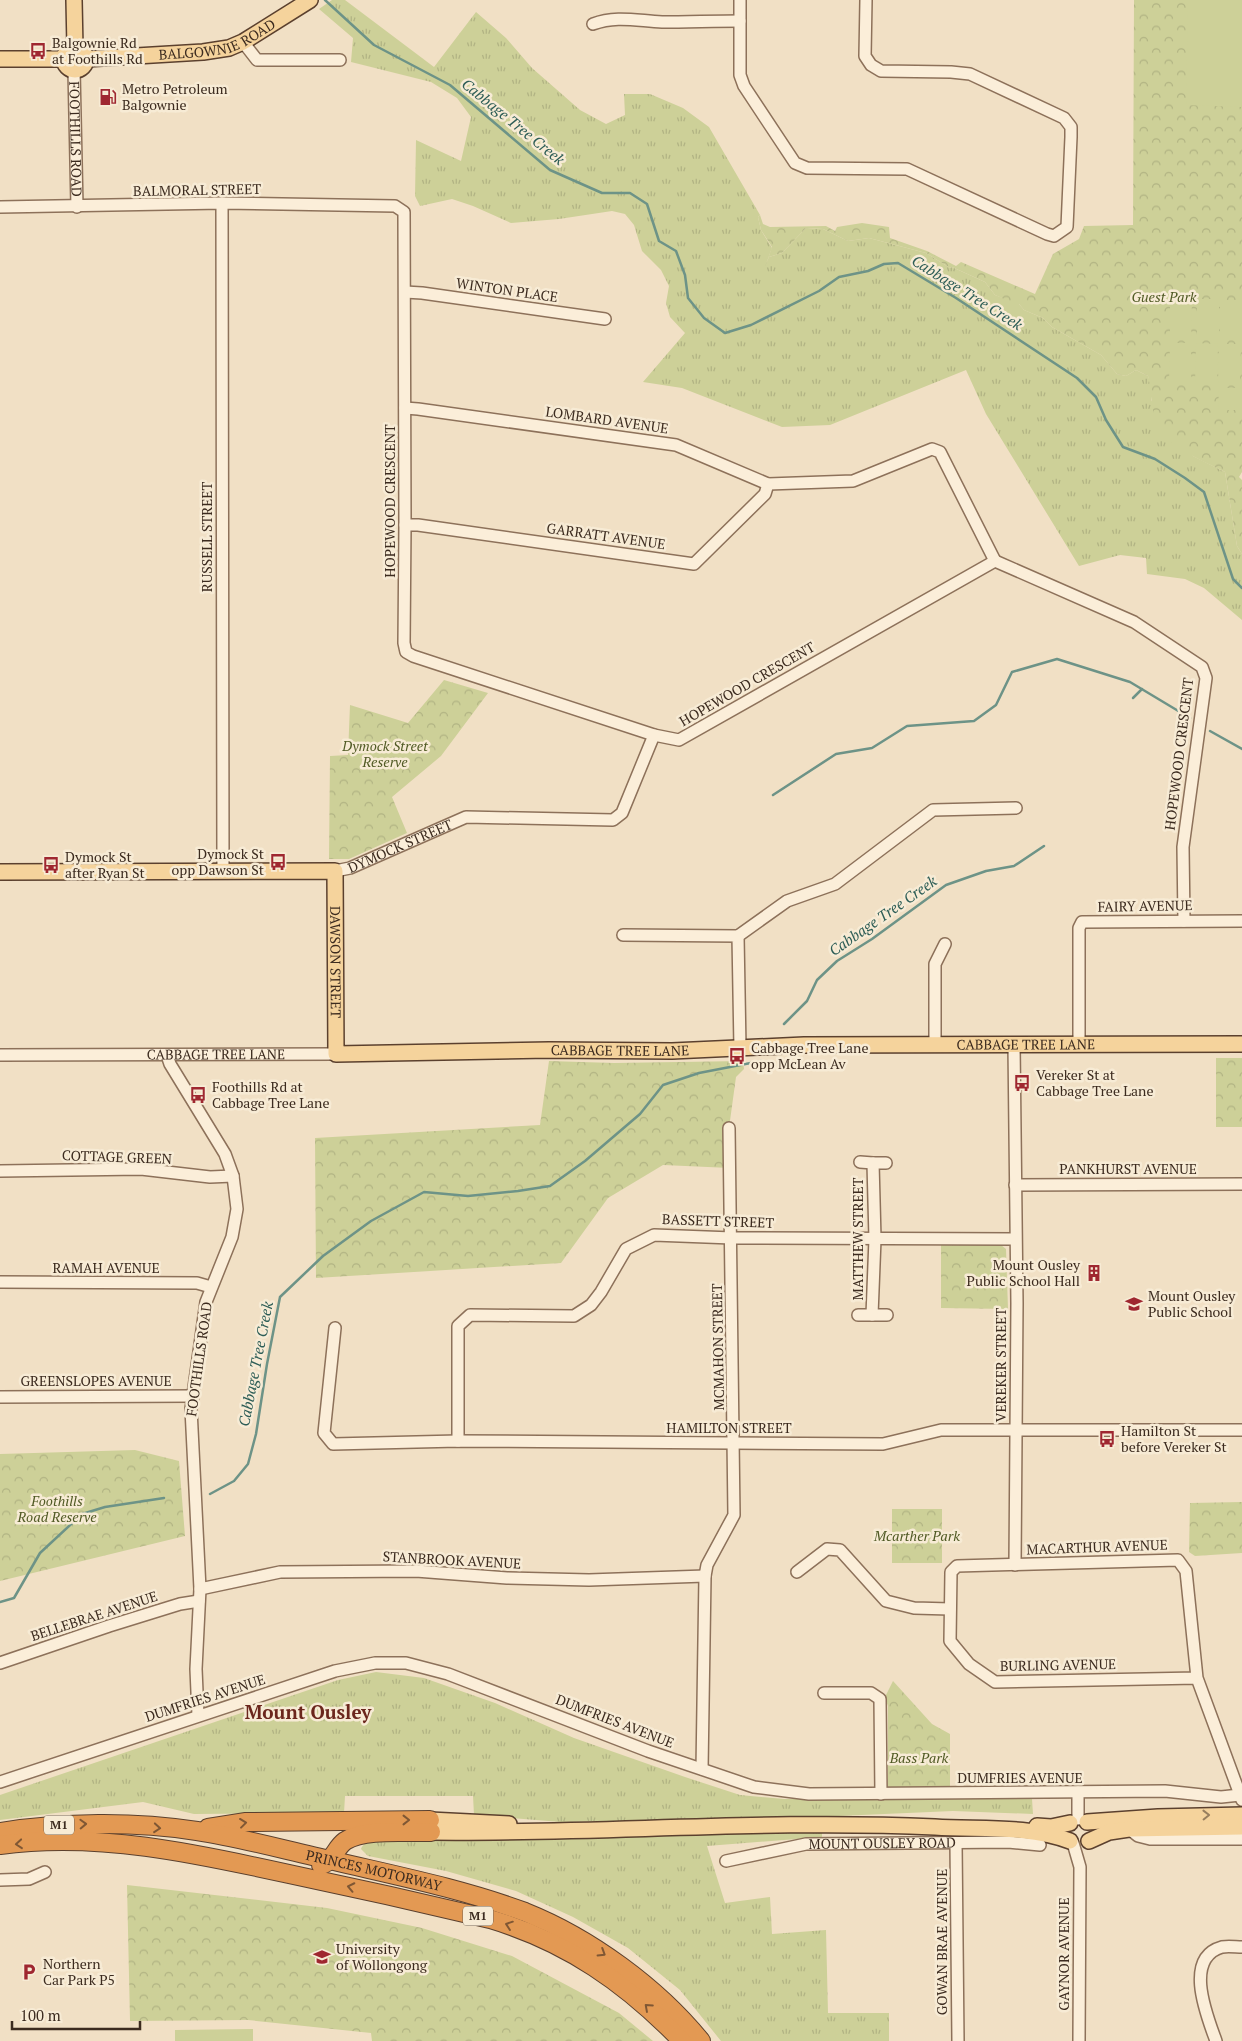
<svg xmlns="http://www.w3.org/2000/svg" width="1242" height="2041" font-family="'PT Serif',serif">
<style>
.grass{fill:url(#grass-tufts)}
.forest{fill:url(#forest-crowns)}
.pitch{fill:#cdd098}
.lines{fill:none;stroke-linecap:round;stroke-linejoin:round}
.stream{stroke:#6d9387;stroke-width:2.5}
.minor-casing{stroke:#8d715a;stroke-width:14}
.major-casing{stroke:#5b402e;stroke-width:18}
.highway-casing{stroke:#5b402e;stroke-width:20}
.minor{stroke:#fbeed9;stroke-width:11}
.major{stroke:#f5d39c;stroke-width:15}
.highway{stroke:#e39953;stroke-width:18}
.oneway{stroke:#987f5e}
.oneway2{stroke:#7f5734}
.labels{text-anchor:middle;stroke-width:5;stroke-linejoin:round;paint-order:stroke}
.shield{fill:#f7ebd5;stroke:#746556;stroke-width:1}
.shield-label{font-size:12px;font-weight:bold;fill:#3c2b1f}
.street-label{font-size:14px;fill:#3c2b1f;stroke:#f7ebd5}
.poi-label{font-size:14px;fill:#3c2b1f;stroke:#f7ebd5;text-anchor:start}
.park-label{font-size:14px;font-style:italic;fill:#505a24;stroke:#f7ebd5}
.water-label{font-size:15px;font-style:italic;fill:#2d5d56;stroke:#f7ebd5}
.district-label{font-size:19px;font-weight:bold;fill:#6b261c;stroke:#f7ebd5}
</style>
<defs>
<pattern id="grass-tufts" width="24" height="20" patternUnits="userSpaceOnUse" patternTransform="scale(1.25)"><rect width="24" height="20" fill="#cdd098"/><path d="M3 7l-1-3M5 7V3M7 7l1-3M15 17l-1-3M17 17v-4M19 17l1-3" fill="none" stroke="#b1b383"/></pattern>
<pattern id="forest-crowns" width="20" height="18" patternUnits="userSpaceOnUse" patternTransform="scale(1.25)"><rect width="20" height="18" fill="#cdd098"/><path d="M2 6a3 3 0 1 1 6 0M12 15a3 3 0 1 1 6 0" fill="none" stroke="#b1b383"/></pattern>
</defs>
<rect width="100%" height="100%" fill="#f1e0c5"/>
<g class="grass">
<polygon points="332,0 345,0 434,67 476,12 506,38 532,68 580,110 606,124 625,115 624,94 650,94 683,108 709,127 760,215 758,217 761,230 772,248 766,264 769,257 782,253 806,228 823,229 848,241 869,238 926,253 950,268 952,267 985,282 995,295 1019,304 1024,310 1043,318 1052,327 1101,355 1117,374 1126,376 1136,370 1148,376 1151,385 1151,400 1193,456 1225,472 1237,546 1242,554 1242,620 1204,588 1185,579 1147,574 1146,558 1120,555 1079,566 986,414 966,370 830,425 782,427 682,388 643,382 685,333 670,317 666,303 669,286 661,270 642,251 634,225 625,214 612,211 559,219 511,223 473,206 452,199 420,206 415,196 416,140 461,161 471,117 457,98 431,82 351,62 353,38 319,9"/>
<polygon points="376,1672 424,1678 495,1703 574,1738 685,1777 740,1795 784,1799 1032,1799 1033,1814 953,1811 816,1817 561,1822 474,1815 473,1796 345,1796 344,1813 194,1814 143,1802 0,1820 0,1795 338,1680"/>
<path d="M822 1830V1837L707 1846 725 1903 770 1897 772 1934 826 1930 828 2013H889V2041H721L680 1990 628 1948 573 1917 516 1891 446 1871 368 1856 361 1849C365 1838 384 1840 395 1839H569L582 1833Z"/>
</g>
<g class="forest">
<path d="M1134 0H1242V472L1239 477 1242 480V554L1237 546 1225 472C1205 462 1168 447 1158 426 1150 410 1152 392 1148 376L1136 370 1126 376 1117 374 1101 355 1052 327 1043 318 1024 310 1019 304 1018 305 995 295 985 282 952 267 950 268 926 253 869 238 848 241 823 229 806 228 782 253 769 257 765 267 772 247 761 230 758 217 760 215 763 224 770 227 826 226 835 231 837 227 862 223 889 227 890 238 927 251 956 266 961 262 1035 294 1053 254 1079 239 1084 226 1133 225Z"/>
<polygon points="444,680 488,693 441,756 392,797 407,833 349,859 329,859 330,756 348,755 350,705 408,723"/>
<rect x="1216" y="1058" width="26" height="69"/>
<polygon points="549,1061 614,1063 743,1061 744,1069 736,1077 729,1128 730,1168 663,1165 608,1198 561,1263 316,1278 315,1138 540,1125"/>
<polygon points="941,1245 1001,1245 1006,1249 1008,1309 941,1308"/>
<polygon points="135,1450 179,1461 185,1536 0,1581 0,1454"/>
<polygon points="1242,1502 1242,1553 1195,1556 1189,1552 1190,1503"/>
<rect x="892" y="1509" width="50" height="54"/>
<polygon points="893,1681 932,1724 950,1734 950,1790 888,1789 888,1706 885,1697"/>
<polygon points="127,1885 327,1908 422,1928 512,1956 619,2013 653,2041 372,2041 371,2033 248,2020 130,2021"/>
</g>
<g class="pitch">
<polygon points="1188,0 1242,0 1242,107 1186,105"/>
<polygon points="1170,299 1192,299 1191,339 1170,339"/>
<rect x="1197" y="299" width="22" height="40"/>
<rect x="1220" y="300" width="22" height="40"/>
<polygon points="1170,343 1191,343 1191,383 1169,383"/>
<polygon points="1196,343 1218,344 1217,383 1195,383"/>
<polygon points="1219,344 1241,344 1240,384 1218,384"/>
<polygon points="1219,388 1242,388 1242,410 1218,410"/>
<polygon points="253,2029 253,2041 175,2041 175,2030"/>
</g>
<g class="lines">
<g class="stream">
<polyline points="325,0 374,45 450,85 550,170 602,193 630,193 647,204 659,241 676,251 685,275 688,298 704,318 725,333 751,325 819,291 839,277 868,271 884,264 898,263 956,298 1077,378 1096,397 1106,420 1123,447 1155,459 1185,478 1204,492 1233,579 1242,588"/>
<polyline points="1133,698 1142,689"/>
<polyline points="1210,731 1242,749"/>
<polyline points="773,795 836,754 872,748 907,726 974,721 996,705 1012,672 1057,659 1130,682 1190,718"/>
<polyline points="784,1024 807,1001 817,980 837,961 872,939 946,885 986,871 1014,866 1044,846"/>
<polyline points="210,1494 234,1481 248,1464 256,1434 267,1364 280,1297 323,1256 371,1221 424,1192 468,1196 518,1191 550,1186 585,1161 640,1114 663,1085 699,1073 761,1061"/>
<polyline points="0,1602 14,1598 40,1553 82,1514 105,1507 164,1498"/>
</g>
<g class="minor-casing">
<g id="minor">
<polyline points="740,0 740,75 744,86 795,163 807,168 907,169 1047,234 1054,236 1067,227 1071,137 1071,127 1064,118 970,74 951,72 881,71 871,65 865,56 866,0"/>
<path d="M593 24C616 15 638 21 662 22 688 22 714 21 740 21"/>
<polyline points="243,42 257,60 340,60"/>
<path id="s1" d="M74 70 77 207"/>
<polyline points="222,203 223,871"/>
<polyline points="0,207 222,203 395,206 404,212 405,525 404,643 406,652 413,656 654,735 679,740 995,561"/>
<polyline points="405,292 422,293 605,319"/>
<polyline points="405,408 418,409 676,445 768,484 853,481 932,449 940,452 995,561"/>
<polyline points="405,525 418,525 694,564 765,494 768,484"/>
<polyline points="995,561 1134,622 1202,667 1206,678 1183,847 1184,921"/>
<path id="s2" d="M335 871 350 868 466 817 613 820 622 813 654 735"/>
<polyline points="623,935 738,936 740,1048"/>
<polyline points="738,936 787,901 835,884 933,810 1016,808"/>
<polyline points="935,1045 935,964 945,944"/>
<polyline points="1014,1045 1017,1303 1015,1565"/>
<polyline points="1079,1045 1079,928 1082,922 1242,921"/>
<path id="s3" d="M0 1055 336 1054"/>
<polyline points="167,1055 170,1064 225,1154 233,1176 237,1209 232,1237 206,1302 191,1409 200,1589 196,1669 198,1715"/>
<polyline points="860,1162 873,1163"/>
<polyline points="886,1163 873,1163 875,1239 872,1315 887,1315"/>
<polyline points="0,1171 141,1169 210,1177 233,1176"/>
<polyline points="1015,1185 1242,1184"/>
<polyline points="0,1282 197,1283 211,1287"/>
<polyline points="858,1315 872,1315"/>
<polyline points="335,1328 324,1433 333,1444 458,1441 883,1444 941,1430 1242,1430"/>
<polyline points="0,1397 192,1396"/>
<polyline points="458,1441 458,1326 470,1315 574,1316 591,1305 601,1292 626,1249 654,1235 732,1238 1015,1239"/>
<polyline points="797,1572 827,1549 840,1550 886,1601 914,1608 950,1609"/>
<polyline points="200,1589 280,1572 416,1571 507,1578 589,1580 705,1576"/>
<polyline points="0,1663 109,1626 180,1604 199,1601"/>
<polyline points="1197,1678 995,1682 969,1664 950,1641 951,1572 957,1566 1178,1560 1186,1571 1197,1678 1242,1800"/>
<polyline points="824,1693 871,1693 880,1699 881,1794"/>
<polyline points="702,1769 705,1576 707,1565 734,1515 729,1128"/>
<polyline points="0,1782 335,1671 375,1663 406,1663 448,1674 648,1751 754,1787 809,1794 1165,1791 1221,1797 1240,1795"/>
<polyline points="1078,1819 1078,1792"/>
<polyline points="1129,1829 1138,1836 1150,1839 1242,1839"/>
<polyline points="956,1843 958,2041"/>
<polyline points="1073,1843 1080,1867 1079,2041"/>
<path id="s4" d="M726 1861 806 1844 1008 1842 1040 1845"/>
<polyline points="0,1880 29,1879 45,1872"/>
<path d="M1216 2041C1207 2016 1183 1958 1222 1947 1228 1946 1236 1947 1242 1947"/>
</g>
</g>
<g class="major-casing">
<g id="major">
<polyline points="74,0 75,48"/>
<circle cx="75" cy="59" r="11"/>
<polyline points="0,59 64,59"/>
<path id="s5" d="M86 59 203 52 229 48 243 42 310 0"/>
<path id="s6" d="M0 872 335 871 336 1054 549 1050 672 1051 804 1045 1242 1044"/>
<polyline points="430,1820 509,1824"/>
<polyline points="1087,1822 1158,1817 1242,1815"/>
<polyline points="1037,1826 1051,1827 1070,1823"/>
<path d="M431 1832C599 1834 767 1819 935 1827 979 1830 1028 1825 1070 1841"/>
<polyline points="1089,1841 1109,1832 1129,1829 1242,1827"/>
</g>
</g>
<g class="highway-casing">
<g id="highway">
<polyline points="208,1828 246,1822 430,1820"/>
<path id="s7" d="M0 1832C63 1822 134 1821 197 1831 243 1838 288 1851 334 1861 398 1876 463 1889 525 1912 590 1938 657 1987 701 2041"/>
<path d="M0 1845C98 1832 194 1853 289 1874 356 1888 423 1903 490 1919 567 1942 626 1983 682 2041"/>
<path d="M321 1865C334 1861 335 1848 345 1841 364 1828 408 1833 431 1832"/>
</g>
</g>
<use href="#minor" class="minor"/>
<use href="#major" class="major"/>
<use href="#highway" class="highway"/>
</g>
<defs><path id="oneway-chevron" d="M-2-3.5L2.5 0L-2 3.5" fill="none" stroke-width="1.6" stroke-linecap="round" stroke-linejoin="round" transform="scale(1.25)"/></defs>
<use class="oneway" href="#oneway-chevron" transform="translate(1206 1815) rotate(-1)"/>
<g class="oneway2">
<use href="#oneway-chevron" transform="translate(406 1820)"/>
<use href="#oneway-chevron" transform="translate(243 1823) rotate(-7)"/>
<use href="#oneway-chevron" transform="translate(83 1824) rotate(-2)"/>
<use href="#oneway-chevron" transform="translate(157 1828) rotate(5)"/>
<use href="#oneway-chevron" transform="translate(19 1844) rotate(175)"/>
<use href="#oneway-chevron" transform="translate(351 1887) rotate(-168)"/>
<use href="#oneway-chevron" transform="translate(509 1925) rotate(-161)"/>
<use href="#oneway-chevron" transform="translate(602 1953) rotate(32)"/>
<use href="#oneway-chevron" transform="translate(648 2007) rotate(-138)"/>
</g>
<defs>
<g id="bus-bare" transform="scale(1.35)"><path d="M-5-6H5V4H4V6H2V4H-2V6H-4V4H-5ZM-3.5-4V0h7V-4ZM-3.5 1.2v1.5H-2V1.2ZM2 1.2v1.5H3.5V1.2Z" fill="#9f2730" stroke="#f7ebd5" stroke-width="2.5" paint-order="stroke"/></g>
<g id="fuel-bare" transform="scale(1.35)"><path d="M-5.5-6h7V0h2V4h1.3V-2.5L3-4.5l.8-.8L6-3V5H2.5V1h-1V6h-7ZM-4.2-4.7v3.2H.2V-4.7Z" fill="#9f2730" stroke="#f7ebd5" stroke-width="2.5" paint-order="stroke"/></g>
<g id="building-bare" transform="scale(1.35)"><path d="M-4-6H4V6H1V3H-1V6H-4ZM-2.5-4.3h1.7v1.8h-1.7ZM.8-4.3h1.7v1.8H.8ZM-2.5-1h1.7V.8h-1.7ZM.8-1h1.7V.8H.8Z" fill="#9f2730" stroke="#f7ebd5" stroke-width="2.5" paint-order="stroke"/></g>
<g id="school-bare" transform="scale(1.35)"><path d="M0-5L7-2L0 1L-7-2ZM-4 1L0 2.5L4 1V4Q0 6-4 4Z" fill="#9f2730" stroke="#f7ebd5" stroke-width="2.5" paint-order="stroke"/></g>
<g id="university-bare" transform="scale(1.35)"><path d="M0-5L7-2L0 1L-7-2ZM-4 1L0 2.5L4 1V4Q0 6-4 4Z" fill="#9f2730" stroke="#f7ebd5" stroke-width="2.5" paint-order="stroke"/></g>
<g id="parking-bare" transform="scale(1.35)"><path d="M-3.5-5.5H1a3.5 3.5 0 0 1 0 7H-1V5.5H-3.5ZM-1-3.4V-.6H.8a1.4 1.4 0 0 0 0-2.8Z" fill="#9f2730" stroke="#f7ebd5" stroke-width="2.5" paint-order="stroke"/></g>
</defs>
<g fill-rule="evenodd">
<use href="#bus-bare" x="38" y="51"/>
<use href="#fuel-bare" x="108" y="97"/>
<use href="#bus-bare" x="278" y="862"/>
<use href="#bus-bare" x="51" y="865"/>
<use href="#bus-bare" x="737" y="1056"/>
<use href="#bus-bare" x="1022" y="1083"/>
<use href="#bus-bare" x="198" y="1095"/>
<use href="#building-bare" x="1094" y="1273"/>
<use href="#school-bare" x="1134" y="1304"/>
<use href="#bus-bare" x="1107" y="1439"/>
<use href="#university-bare" x="322" y="1957"/>
<use href="#parking-bare" x="29" y="1972"/>
</g>
<g class="labels">
<g class="shield">
<rect x="44" y="1815.5" width="30" height="19" rx="4"/>
<rect x="463" y="1906.5" width="30" height="19" rx="4"/>
</g>
<g class="shield-label">
<text x="59" y="1829">M1</text>
<text x="478" y="1920">M1</text>
</g>
<g class="street-label">
<text dy="5" stroke="none"><textPath href="#s5" startOffset="134">BALGOWNIE ROAD</textPath></text>
<text dy="5" stroke="none"><textPath href="#s1" startOffset="69">FOOTHILLS ROAD</textPath></text>
<text transform="translate(197 190) rotate(-1)" y="5">BALMORAL STREET</text>
<text transform="translate(507 290) rotate(8)" y="5">WINTON PLACE</text>
<text transform="translate(607 420) rotate(8)" y="5">LOMBARD AVENUE</text>
<text transform="translate(390 501) rotate(-90)" y="5">HOPEWOOD CRESCENT</text>
<text transform="translate(606 536) rotate(8)" y="5">GARRATT AVENUE</text>
<text transform="translate(207 537) rotate(-90)" y="5">RUSSELL STREET</text>
<text transform="translate(747 684) rotate(-30)" y="5">HOPEWOOD CRESCENT</text>
<text transform="translate(1179 754) rotate(-83)" y="5">HOPEWOOD CRESCENT</text>
<text dy="5" stroke="none"><textPath href="#s2" startOffset="70">DYMOCK STREET</textPath></text>
<text transform="translate(1145 906) rotate(-1)" y="5">FAIRY AVENUE</text>
<text dy="5" stroke="none"><textPath href="#s6" startOffset="426">DAWSON STREET</textPath></text>
<text dy="5" stroke="none"><textPath href="#s6" startOffset="1208">CABBAGE TREE LANE</textPath></text>
<text dy="5" stroke="none"><textPath href="#s6" startOffset="802">CABBAGE TREE LANE</textPath></text>
<text dy="5" stroke="none"><textPath href="#s3" startOffset="216">CABBAGE TREE LANE</textPath></text>
<text transform="translate(117 1157) rotate(2)" y="5">COTTAGE GREEN</text>
<text x="1128" y="1174">PANKHURST AVENUE</text>
<text transform="translate(718 1221) rotate(2)" y="5">BASSETT STREET</text>
<text transform="translate(858 1239) rotate(-90)" y="5">MATTHEW STREET</text>
<text x="106" y="1273">RAMAH AVENUE</text>
<text transform="translate(718 1347) rotate(-91)" y="5">MCMAHON STREET</text>
<text transform="translate(199 1359) rotate(-82)" y="5">FOOTHILLS ROAD</text>
<text transform="translate(1001 1365) rotate(-90)" y="5">VEREKER STREET</text>
<text x="96" y="1386">GREENSLOPES AVENUE</text>
<text x="729" y="1433">HAMILTON STREET</text>
<text transform="translate(1097 1547) rotate(-2)" y="5">MACARTHUR AVENUE</text>
<text transform="translate(452 1560) rotate(3)" y="5">STANBROOK AVENUE</text>
<text transform="translate(94 1616) rotate(-18)" y="5">BELLEBRAE AVENUE</text>
<text transform="translate(1058 1665) rotate(-1)" y="5">BURLING AVENUE</text>
<text transform="translate(205 1698) rotate(-18)" y="5">DUMFRIES AVENUE</text>
<text transform="translate(615 1721) rotate(21)" y="5">DUMFRIES AVENUE</text>
<text x="1020" y="1783">DUMFRIES AVENUE</text>
<text dy="5" stroke="none"><textPath href="#s4" startOffset="158">MOUNT OUSLEY ROAD</textPath></text>
<text dy="5" stroke="none"><textPath href="#s7" startOffset="379">PRINCES MOTORWAY</textPath></text>
<text transform="translate(942 1942) rotate(-90)" y="5">GOWAN BRAE AVENUE</text>
<text transform="translate(1064 1954) rotate(-90)" y="5">GAYNOR AVENUE</text>
</g>
<g class="poi-label">
<text x="52" y="48">Balgownie Rd<tspan x="52" dy="16">at Foothills Rd</tspan></text>
<text x="122" y="94">Metro Petroleum<tspan x="122" dy="16">Balgownie</tspan></text>
<text x="264" y="859" text-anchor="end">Dymock St<tspan x="264" dy="16">opp Dawson St</tspan></text>
<text x="65" y="862">Dymock St<tspan x="65" dy="16">after Ryan St</tspan></text>
<text x="751" y="1053">Cabbage Tree Lane<tspan x="751" dy="16">opp McLean Av</tspan></text>
<text x="1036" y="1080">Vereker St at<tspan x="1036" dy="16">Cabbage Tree Lane</tspan></text>
<text x="212" y="1092">Foothills Rd at<tspan x="212" dy="16">Cabbage Tree Lane</tspan></text>
<text x="1080" y="1270" text-anchor="end">Mount Ousley<tspan x="1080" dy="16">Public School Hall</tspan></text>
<text x="1148" y="1301">Mount Ousley<tspan x="1148" dy="16">Public School</tspan></text>
<text x="1121" y="1436">Hamilton St<tspan x="1121" dy="16">before Vereker St</tspan></text>
<text x="336" y="1954">University<tspan x="336" dy="16">of Wollongong</tspan></text>
<text x="43" y="1969">Northern<tspan x="43" dy="16">Car Park P5</tspan></text>
</g>
<g class="park-label">
<text x="1164" y="302">Guest Park</text>
<text x="385" y="751">Dymock Street<tspan x="385" dy="16">Reserve</tspan></text>
<text x="57" y="1506">Foothills<tspan x="57" dy="16">Road Reserve</tspan></text>
<text x="917" y="1541">Mcarther Park</text>
<text x="919" y="1763">Bass Park</text>
</g>
<g class="water-label">
<text transform="translate(513 122) rotate(39)" y="5">Cabbage Tree Creek</text>
<text transform="translate(967 293) rotate(32)" y="5">Cabbage Tree Creek</text>
<text transform="translate(883 916) rotate(-35)" y="5">Cabbage Tree Creek</text>
<text transform="translate(256 1364) rotate(-79)" y="5">Cabbage Tree Creek</text>
</g>
<g class="district-label">
<text x="308" y="1719">Mount Ousley</text>
</g>
</g>
<path d="M12 2021v8h128v-8" fill="none" stroke="#3c2b1f" stroke-width="2.5"/>
<text x="20" y="2021" font-size="15" fill="#3c2b1f" stroke="#f7ebd5" stroke-width="4" paint-order="stroke">100 m</text>
</svg>
